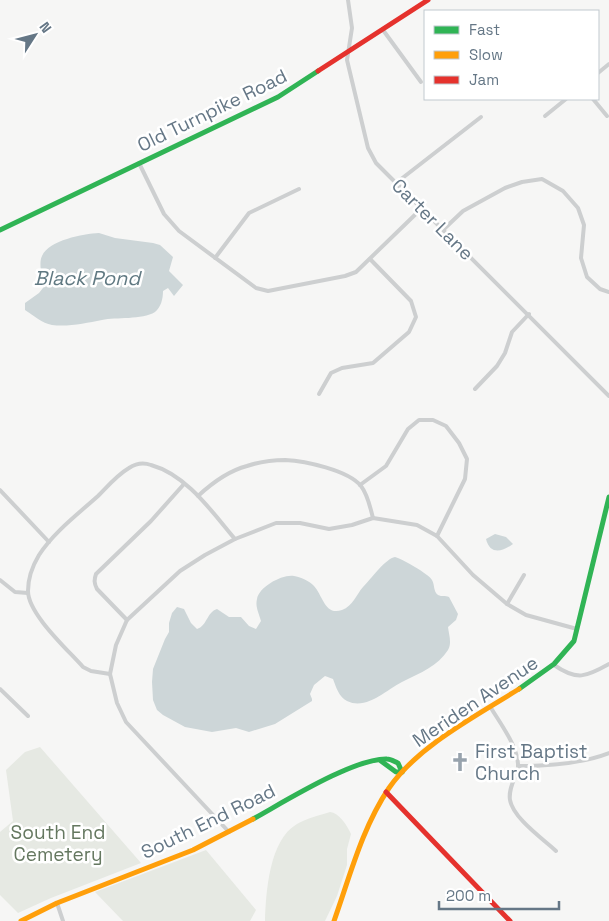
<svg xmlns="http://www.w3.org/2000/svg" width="609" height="921" font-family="'Space Grotesk',sans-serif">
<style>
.green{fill:#e6e9e3}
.water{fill:#cdd6d8}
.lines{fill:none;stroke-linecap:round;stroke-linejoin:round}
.street{stroke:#cdcfd0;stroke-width:4}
.fast{stroke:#30b455;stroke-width:5}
.slow{stroke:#ff9f0a;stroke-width:5}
.jam{stroke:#e5322d;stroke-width:5}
.labels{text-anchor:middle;stroke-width:5;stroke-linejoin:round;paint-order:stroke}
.street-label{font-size:19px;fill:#657786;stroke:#fff}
.poi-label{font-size:19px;fill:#657786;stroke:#fff;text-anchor:start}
.park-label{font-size:19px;fill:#657860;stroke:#fff}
.water-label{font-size:20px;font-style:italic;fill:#607982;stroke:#fff}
</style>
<rect width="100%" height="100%" fill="#f6f6f5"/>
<g class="green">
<polygon points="40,747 141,863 51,898 18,913 0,895 0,832 13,821 6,770 25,752"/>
<path d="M330 812C339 813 347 825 351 834L347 849V865L337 896 325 921H265C266 893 269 840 297 824 305 819 320 815 330 812Z"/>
<polygon points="206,850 256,910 250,921 123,921 95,892"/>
</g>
<g class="water">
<path d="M99 233 115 238 153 243 160 245 173 257 169 271 183 285 174 296 168 288 163 291C163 299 161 307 155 312 142 320 116 317 102 320 86 323 69 327 52 325 42 323 34 316 25 310V303L39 293 43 288C43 279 38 264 42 256 49 240 83 234 99 233Z"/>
<path d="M495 534 506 537 513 544C502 552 490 555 486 539Z"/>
<path d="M395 557C402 559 429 574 432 580 435 585 433 591 438 595 442 597 445 595 449 597L458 614 456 620 448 627C449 635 452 643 448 650 438 666 420 673 404 681 388 688 367 711 347 701 339 697 336 687 333 679L325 676 314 685 310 694 312 699V701L275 724 249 732 236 728 212 732 185 727 163 715 157 710 153 700 152 682 153 669 165 639 169 632V623L172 613 177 607 184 609 191 623 197 629C207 626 207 612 217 609L229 617H241L249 626 256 629 261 621C259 613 255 607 257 599 259 587 282 574 294 576 300 577 310 581 314 586 323 596 325 616 342 610 353 606 356 595 363 587 370 580 386 558 395 557Z"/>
</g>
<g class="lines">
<g class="street">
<polyline points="348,0 352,28 347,60 368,148 376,163 609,396"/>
<polyline points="383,30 421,82"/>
<polyline points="598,73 609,64"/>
<polyline points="593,99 607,116"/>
<polyline points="545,116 566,99"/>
<polyline points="139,163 164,214 179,231 256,288 268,291 345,276 356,272 422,208"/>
<polyline points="396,183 481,117"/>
<polyline points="444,229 463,211 505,188 522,182 542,179 563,191 578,208 584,225 581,258 587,277 600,289 609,292"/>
<polyline points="215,258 249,213 299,189"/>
<polyline points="475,389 497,366 505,353 512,332 529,314"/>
<polyline points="319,394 331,373 342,368 373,363 409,332 416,317 411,301 370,259"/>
<polyline points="360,485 386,466 408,429 419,420 433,420 446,426 459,443 467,459 465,479 437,536"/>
<polyline points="0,490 49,542"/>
<path d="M198 496C212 483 228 471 247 466 259 462 272 460 285 460 305 461 348 470 361 486 368 495 370 507 373 518"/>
<polyline points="0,580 15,592 28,593"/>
<polyline points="507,604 524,575"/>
<path d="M127 620 97 589C94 583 94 580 96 574L151 521 184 484"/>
<path d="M554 665C577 681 586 677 609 664"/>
<path d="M110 674 91 671 83 667C68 650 28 614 28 591 28 579 33 565 39 555 54 532 78 514 98 496 107 487 117 475 129 468 135 464 143 462 151 465 187 475 212 512 235 539"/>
<polyline points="0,689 28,716"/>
<path d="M491 708C500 723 519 748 518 767 516 778 508 788 510 800 513 818 543 839 556 851"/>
<path d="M518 766C548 766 581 764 609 753"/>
<polyline points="229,832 126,722 117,703 110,674 116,645 127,620 180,571 205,555 235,539 276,523 300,523 329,529 352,525 373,518 417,525 437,536 473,575 507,604 526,615 577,629"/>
<polyline points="57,903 63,921"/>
</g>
<g class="fast">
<polyline points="0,230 278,97 318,71"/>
<polyline points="519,689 554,664 574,641 609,497"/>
<polyline points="381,761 396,772 402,772"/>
<path d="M253 819C284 802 354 758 387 759 391 759 395 762 398 763L402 772"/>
</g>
<g class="slow">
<polyline points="21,921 57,903 193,850 253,819"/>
<path d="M334 921C350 876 362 828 389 788 418 746 476 716 519 689"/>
</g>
<g class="jam">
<polyline points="318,71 428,0"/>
<polyline points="386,792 510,921"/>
</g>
</g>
<defs>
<g id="church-bare" transform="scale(1.5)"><path d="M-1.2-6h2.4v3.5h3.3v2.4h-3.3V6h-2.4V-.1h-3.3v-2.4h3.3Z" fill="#98a3ad" stroke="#fff" stroke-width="2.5" paint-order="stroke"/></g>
</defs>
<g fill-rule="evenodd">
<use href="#church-bare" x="460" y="762"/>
</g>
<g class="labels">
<g class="street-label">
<text transform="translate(212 110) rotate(-26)" y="7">Old Turnpike Road</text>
<text transform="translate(433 219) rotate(45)" y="7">Carter Lane</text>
<text transform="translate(475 701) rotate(-34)" y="7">Meriden Avenue</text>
<text transform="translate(208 821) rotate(-26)" y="7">South End Road</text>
</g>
<g class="poi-label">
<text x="475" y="758">First Baptist<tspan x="475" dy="22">Church</tspan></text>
</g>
<g class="park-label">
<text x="58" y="839">South End<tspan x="58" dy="22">Cemetery</tspan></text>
</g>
<g class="water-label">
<text x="87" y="285">Black Pond</text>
</g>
</g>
<rect x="424" y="10" width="175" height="90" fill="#ffffff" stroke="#c1c9cf"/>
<rect x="434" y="26" width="25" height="8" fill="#30b455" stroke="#c1c9cf"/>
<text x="469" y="35" font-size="15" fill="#657786">Fast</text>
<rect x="434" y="51" width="25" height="8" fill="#ff9f0a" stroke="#c1c9cf"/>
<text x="469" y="60" font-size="15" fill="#657786">Slow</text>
<rect x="434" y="76" width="25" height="8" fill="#e5322d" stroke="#c1c9cf"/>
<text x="469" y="85" font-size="15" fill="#657786">Jam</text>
<g transform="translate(35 35) rotate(54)" stroke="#ffffff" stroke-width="4" paint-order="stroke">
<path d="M0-4L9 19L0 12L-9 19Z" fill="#657786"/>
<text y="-8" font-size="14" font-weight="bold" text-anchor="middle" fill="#657786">N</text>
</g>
<path d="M439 901v8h120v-8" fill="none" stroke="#657786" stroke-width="2.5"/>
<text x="446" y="901" font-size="15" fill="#657786" stroke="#ffffff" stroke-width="4" paint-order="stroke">200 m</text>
</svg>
